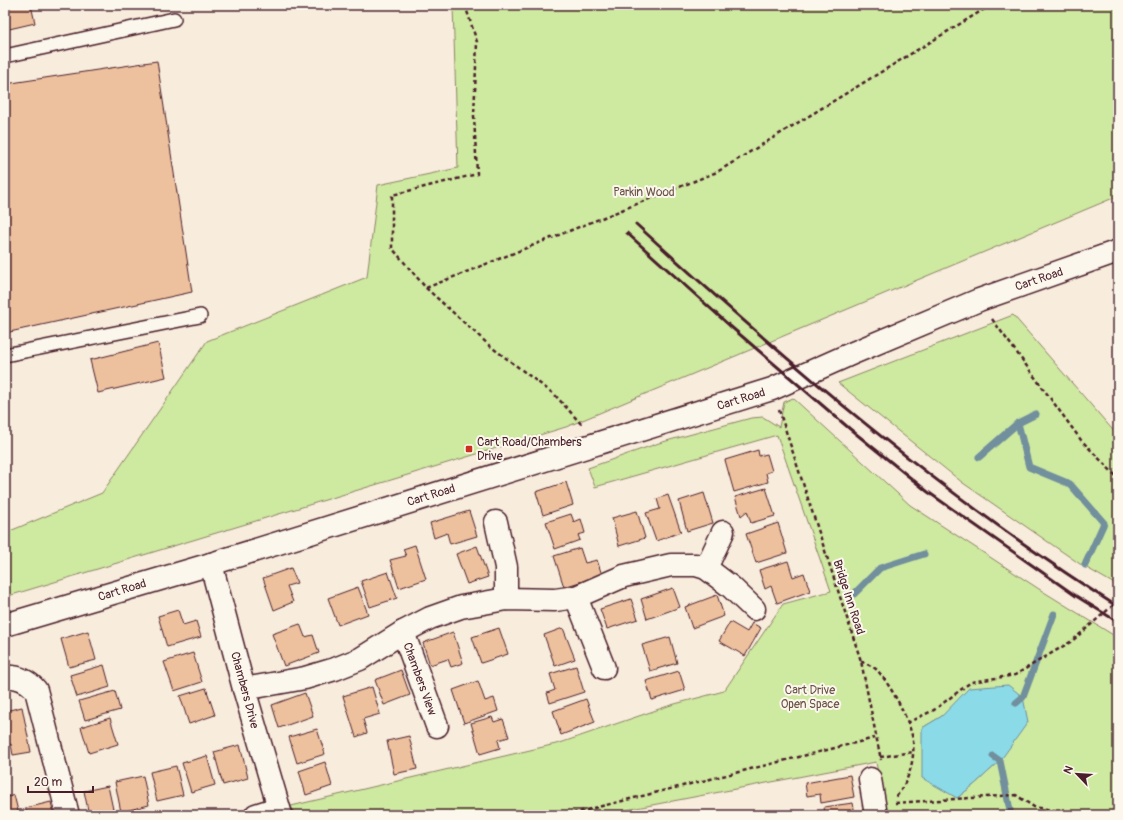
<svg xmlns="http://www.w3.org/2000/svg" width="1123" height="820" font-family="Pangolin,sans-serif">
<style>
.green{fill:#cee9a0;stroke:#8c8466;fill-rule:evenodd}
.water{fill:#8bdae8;stroke:#718f9c}
.lines{fill:none;stroke-linecap:round;stroke-linejoin:round}
.stream{stroke:#718f9c;stroke-width:7}
.building{fill:#eec19e;stroke:#4a1f2b}
.service-casing{stroke:#4a1f2b;stroke-width:16}
.minor-casing{stroke:#4a1f2b;stroke-width:25}
.tertiary-casing{stroke:#4a1f2b;stroke-width:25}
.path{stroke:#4a1f2b;stroke-width:2.5;stroke-dasharray:4 3;stroke-linecap:butt}
.service{stroke:#fbf7ec;stroke-width:13}
.minor{stroke:#fbf7ec;stroke-width:22}
.tertiary{stroke:#fbf7ec;stroke-width:22}
.rail{stroke:#4a1f2b;stroke-width:3}
.poi-dot{fill:#c8321e;stroke:#fbf7ec;stroke-width:1.5}
.labels{text-anchor:middle;stroke-width:4;stroke-linejoin:round;paint-order:stroke}
.park-label{font-size:12px;fill:#6b5248;stroke:#fbf7ec}
.street-label{font-size:12px;fill:#4a1f2b;stroke:#fbf7ec}
.poi-label{font-size:12px;fill:#4a1f2b;stroke:#fbf7ec;text-anchor:start}
</style>
<rect width="100%" height="100%" fill="#f8ecdc"/>
<filter id="ink" filterUnits="userSpaceOnUse"><feTurbulence type="fractalNoise" baseFrequency=".025" numOctaves="2"/><feDisplacementMap in="SourceGraphic" scale="8" xChannelSelector="R" yChannelSelector="G"/><feConvolveMatrix kernelMatrix="1 2 1 2 8 2 1 2 1" color-interpolation-filters="sRGB"/></filter>
<g filter="url(#ink)">
<g class="green">
<polygon points="453,5 1118,5 1118,196 566,427 5,597 5,533 102,493 207,341 367,277 378,185 458,168"/>
<polygon points="1013,315 1118,436 1118,586 1080,564 963,483 838,383"/>
<path d="M793 398 910 505 1039 589 1118 638V815H885L876 762 600 815H295L291 806 560 743 671 705 724 691 783 604 831 591 777 435 595 487 588 468 659 443 751 418 763 417 779 427 784 402ZM942 716 1000 761 975 784 957 798 922 728Z"/>
</g>
<polygon class="water" points="1008,685 1023,697 1028,722 1000,761 975,784 957,798 922,778 922,728 942,716 969,688"/>
<g class="lines">
<g class="stream">
<polyline points="1018,423 1029,467 1070,484 1104,523 1085,565"/>
<polyline points="979,457 1018,423 1036,414"/>
<polyline points="854,594 880,568 924,554"/>
<polyline points="1016,703 1023,697 1054,614"/>
<polyline points="993,756 1000,761 1011,815"/>
</g>
</g>
<g class="building">
<polygon points="5,5 31,5 35,23 5,30"/>
<polygon points="157,61 192,292 5,333 5,84"/>
<polygon points="158,343 166,377 98,393 90,360"/>
<polygon points="758,450 759,456 767,454 772,471 766,473 768,482 734,492 725,460"/>
<polygon points="566,482 573,505 543,515 536,492"/>
<polygon points="766,488 775,516 751,523 747,511 741,516 735,497"/>
<polygon points="704,493 713,523 687,531 679,501"/>
<polygon points="668,495 681,532 656,541 646,513 660,509 657,499"/>
<polygon points="469,511 477,536 450,544 447,533 434,538 430,523"/>
<polygon points="637,511 645,538 619,546 612,518"/>
<polygon points="571,514 574,522 581,519 585,533 578,535 580,540 555,549 546,522"/>
<polygon points="778,523 787,553 756,563 746,534"/>
<polygon points="415,545 426,579 399,588 390,560 406,556 403,549"/>
<polygon points="477,546 488,577 467,584 456,554"/>
<polygon points="580,548 585,563 597,560 602,575 564,587 554,556"/>
<polygon points="788,561 793,577 804,573 810,591 777,603 771,586 765,589 759,570"/>
<polygon points="291,568 297,583 287,586 293,602 274,610 263,578"/>
<polygon points="388,572 397,598 370,607 361,581"/>
<polygon points="358,587 368,614 338,625 328,598"/>
<polygon points="673,588 680,607 647,619 641,599"/>
<polygon points="717,595 724,616 692,628 685,607"/>
<polygon points="631,599 638,619 607,629 600,609"/>
<polygon points="178,610 183,625 196,621 201,637 167,647 158,616"/>
<polygon points="730,622 747,632 752,623 761,628 745,656 719,641"/>
<polygon points="300,624 305,637 313,635 319,653 284,666 272,634"/>
<polygon points="499,628 508,654 481,663 472,637"/>
<polygon points="563,628 575,659 555,666 544,635"/>
<polygon points="88,631 96,660 69,667 61,639"/>
<polygon points="453,632 463,663 451,667 448,659 430,665 423,643"/>
<polygon points="670,637 677,663 650,671 642,645"/>
<polygon points="193,653 202,682 174,691 164,662"/>
<polygon points="104,665 110,687 77,697 70,675"/>
<polygon points="576,666 584,692 550,703 547,693 555,690 550,674"/>
<polygon points="401,670 410,695 384,705 375,680"/>
<polygon points="679,671 685,690 652,700 646,681"/>
<polygon points="478,681 485,701 494,698 498,711 464,723 453,690"/>
<polygon points="372,687 380,714 363,719 367,733 356,737 343,696"/>
<polygon points="206,688 215,715 189,724 180,696"/>
<polygon points="115,691 120,710 85,720 79,701"/>
<polygon points="305,693 313,716 279,728 272,705"/>
<polygon points="586,699 595,722 561,735 553,711"/>
<polygon points="22,707 31,752 13,755 11,744 5,746 5,711"/>
<polygon points="492,717 494,722 503,719 509,737 498,740 500,748 480,754 471,723"/>
<polygon points="110,718 118,744 89,753 81,727"/>
<polygon points="317,729 325,754 297,763 289,737"/>
<polygon points="409,736 417,769 394,774 387,741"/>
<polygon points="240,745 248,778 223,785 214,752"/>
<polygon points="207,756 215,785 191,792 182,763"/>
<polygon points="325,762 332,786 306,795 299,771"/>
<polygon points="176,766 183,795 157,801 150,772"/>
<polygon points="850,775 854,797 821,803 820,794 807,796 805,783"/>
<polygon points="143,776 149,805 121,812 115,782"/>
<polygon points="108,786 114,814 89,815 84,791"/>
<polygon points="14,795 19,815 5,815 5,798"/>
<polygon points="51,802 54,815 27,815 26,808"/>
<polygon points="853,803 855,815 825,815 824,807"/>
<polygon points="753,812 753,815 737,815"/>
</g>
<g class="lines">
<g class="service-casing">
<g id="service">
<polyline points="5,56 174,19"/>
<polyline points="5,355 200,316"/>
</g>
</g>
<g class="minor-casing">
<g id="minor">
<polyline points="496,522 506,567 506,599"/>
<polyline points="211,564 244,689 281,815"/>
<polyline points="706,568 723,532"/>
<polyline points="576,597 604,668"/>
<polyline points="403,632 437,726"/>
<path d="M5 677C18 676 27 680 36 690L68 815"/>
<polyline points="244,689 305,678 335,669 360,659 403,632 430,618 461,607 506,599 555,600 576,597 624,576 671,565 696,565 706,568 731,587 754,609"/>
<polyline points="870,779 876,815"/>
<polyline points="256,815 278,808"/>
</g>
</g>
<g class="tertiary-casing">
<polyline id="tertiary" points="5,625 211,564 772,389 853,353 979,300 1118,251"/>
</g>
<g class="path">
<polyline points="465,5 477,42 474,116 477,174 392,195 392,248 426,288 490,346 555,395 583,426"/>
<polyline points="426,288 717,172 991,5"/>
<polyline points="992,319 1081,440 1118,478"/>
<polyline points="779,410 861,661 881,760"/>
<path d="M861 661C866 664 873 666 877 670 890 684 911 722 913 741 915 761 908 783 895 798"/>
<polyline points="907,723 934,710 971,682 1015,675 1072,641 1118,601"/>
<polyline points="880,757 913,752"/>
<polyline points="895,803 1016,795 1034,807 1082,815"/>
<polyline points="363,815 407,812 420,815"/>
<polyline points="566,815 875,738"/>
</g>
<use href="#service" class="service"/>
<use href="#minor" class="minor"/>
<use href="#tertiary" class="tertiary"/>
<g class="rail">
<path d="M636 224C788 363 944 497 1118 607"/>
<polyline points="627,233 730,326 850,429 928,492 1076,596 1118,622"/>
</g>
</g>
</g>
<rect class="poi-dot" x="465" y="445" width="8" height="8" rx="2"/>
<g class="labels">
<g class="park-label">
<text x="644" y="196">Parkin Wood</text>
<text x="810" y="694">Cart Drive<tspan x="810" dy="14">Open Space</tspan></text>
</g>
<g class="street-label">
<text transform="translate(1039 279) rotate(-19)" y="4">Cart Road</text>
<text transform="translate(741 399) rotate(-17)" y="4">Cart Road</text>
<text transform="translate(431 495) rotate(-17)" y="4">Cart Road</text>
<text transform="translate(122 590) rotate(-17)" y="4">Cart Road</text>
<text transform="translate(849 597) rotate(72)" y="4">Bridge Inn Road</text>
<text transform="translate(420 679) rotate(70)" y="4">Chambers View</text>
<text transform="translate(245 690) rotate(75)" y="4">Chambers Drive</text>
</g>
<g class="poi-label">
<text x="477" y="446">Cart Road/Chambers<tspan x="477" dy="14">Drive</tspan></text>
</g>
</g>
<rect width="1123" height="820" fill="none" stroke="#fbf7ec" stroke-width="20"/>
<rect x="10" y="10" width="1103" height="800" fill="none" stroke="#4a1f2b" stroke-width="1.5" filter="url(#ink)"/>
<g transform="translate(1077 774) rotate(295)" stroke="#fbf7ec" stroke-width="3" paint-order="stroke">
<path d="M0-3L7 15L0 10L-7 15Z" fill="#4a1f2b"/>
<text y="-6" font-size="11" font-weight="bold" text-anchor="middle" fill="#4a1f2b">N</text>
</g>
<path d="M28 786v6h65v-6" fill="none" stroke="#4a1f2b" stroke-width="2"/>
<text x="34" y="786" font-size="12" fill="#4a1f2b" stroke="#fbf7ec" stroke-width="3" paint-order="stroke">20 m</text>
</svg>
